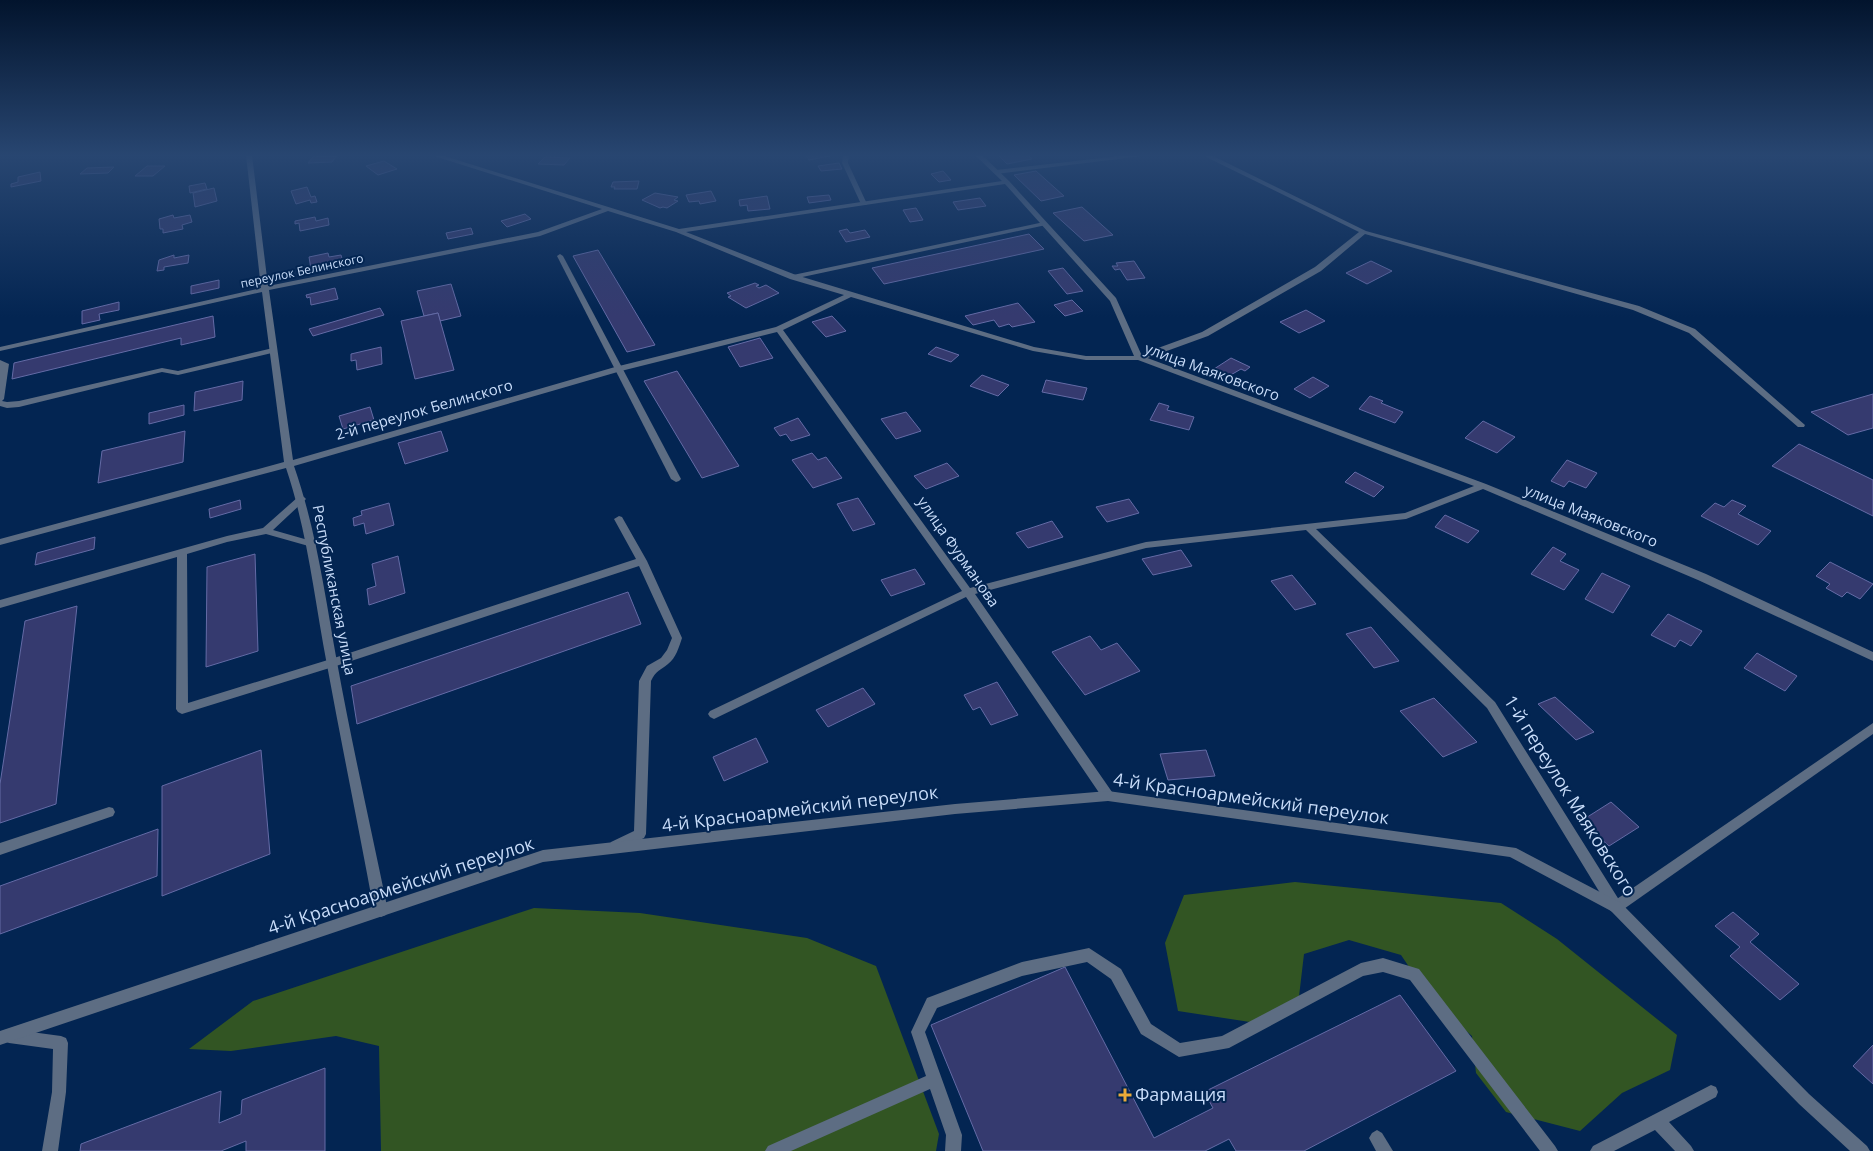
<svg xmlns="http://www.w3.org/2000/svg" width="1873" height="1151" font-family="'Open Sans',sans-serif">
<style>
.green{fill:#325523}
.building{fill:#353a6f;stroke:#646ba6}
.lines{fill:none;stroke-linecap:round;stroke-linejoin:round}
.service{fill:#5d6d83;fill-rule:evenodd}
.minor{fill:#5d6d83;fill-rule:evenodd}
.tertiary{fill:#5d6d83;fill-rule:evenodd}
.poi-dot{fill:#eaaa39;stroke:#032552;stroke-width:2}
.labels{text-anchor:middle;stroke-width:4;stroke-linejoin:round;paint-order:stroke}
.far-street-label{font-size:12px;fill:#c8dcf9;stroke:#032552}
.street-label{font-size:15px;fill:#c8dcf9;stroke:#032552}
.near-street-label{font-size:18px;fill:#c8dcf9;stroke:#032552}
.near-poi-label{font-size:18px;fill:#c8dcf9;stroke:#032552;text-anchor:start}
</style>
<rect width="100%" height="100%" fill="#032552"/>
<g class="green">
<polygon points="1295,882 1501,903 1557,939 1677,1035 1670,1070 1622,1093 1580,1131 1506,1112 1476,1073 1472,1036 1430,998 1401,955 1349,940 1304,954 1298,1005 1250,1022 1178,1011 1165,943 1184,895"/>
<polygon points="534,908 640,913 807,938 876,966 939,1134 936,1151 381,1151 379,1046 336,1036 231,1051 189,1049 253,1001"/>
</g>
<g class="building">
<polygon points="806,155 829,155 830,156 809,160"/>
<polygon points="998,155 1028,155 1032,159 1007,164"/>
<polygon points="336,156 332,162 308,163 313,157"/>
<polygon points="545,157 570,158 564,165 538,164"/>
<polygon points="384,161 397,169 378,175 366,166"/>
<polygon points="839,163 842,169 821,171 818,166"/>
<polygon points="147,166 165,166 153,176 135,176"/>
<polygon points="114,167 108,173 80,174 87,168"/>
<polygon points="943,171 951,180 939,182 931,174"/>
<polygon points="1036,171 1064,196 1041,201 1014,175"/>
<polygon points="40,172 41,181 11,187 11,184 18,182 18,177"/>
<polygon points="639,181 637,189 614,189 615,187 611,187 613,182"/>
<polygon points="205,183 207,189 190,193 189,186"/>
<polygon points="307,187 311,197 315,196 317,202 311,203 310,200 296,204 291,191"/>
<polygon points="214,188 217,201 195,207 193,193"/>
<polygon points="711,191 716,201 700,204 699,201 689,202 686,195"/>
<polygon points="655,193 678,197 674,200 678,201 667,208 663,207 660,208 642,200"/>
<polygon points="829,195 831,200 809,203 807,197"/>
<polygon points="767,196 770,209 748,211 747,205 740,206 739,200"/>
<polygon points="980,198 986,206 958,210 953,202"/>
<polygon points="1082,207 1113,235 1084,241 1053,213"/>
<polygon points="916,208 923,220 910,222 903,210"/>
<polygon points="525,214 531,219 507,227 501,221"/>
<polygon points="173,215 174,218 190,215 192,222 182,225 183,229 163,233 163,229 160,229 159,219"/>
<polygon points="315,217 316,221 328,218 329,225 300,231 299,223 295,224 295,221"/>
<polygon points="471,228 473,234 448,239 446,233"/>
<polygon points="847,229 850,233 865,230 870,237 846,242 839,231"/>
<polygon points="1029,234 1044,249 884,284 872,268"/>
<polygon points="598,250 655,345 627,352 573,256"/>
<polygon points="328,253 329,257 341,255 343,262 311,269 309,257"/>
<polygon points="174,255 174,258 189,255 188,263 164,267 164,270 157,271 159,260"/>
<polygon points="1134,261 1145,278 1127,280 1120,269 1115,270 1112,266 1118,266 1116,263"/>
<polygon points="1371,261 1392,271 1367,284 1346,273"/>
<polygon points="1063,268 1083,291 1067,294 1048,271"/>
<polygon points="219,280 219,288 191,294 191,286"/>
<polygon points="755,283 759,285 756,286 759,288 766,285 779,293 746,308 728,297 731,296 727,293"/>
<polygon points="451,284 461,316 440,321 438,313 424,316 417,291"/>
<polygon points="335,288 338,299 311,305 310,297 307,298 306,295"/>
<polygon points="1072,300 1083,311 1065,316 1054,305"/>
<polygon points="119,302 119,310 99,314 100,320 82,324 82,311"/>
<polygon points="1018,303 1035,322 1012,327 1009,324 999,327 994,320 973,325 965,316"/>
<polygon points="380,308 384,315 313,336 309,329"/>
<polygon points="1306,310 1325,321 1299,333 1280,322"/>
<polygon points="438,313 454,370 415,379 401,321"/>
<polygon points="213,316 215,337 181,345 181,338 12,379 14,363"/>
<polygon points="832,316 846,331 826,337 812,322"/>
<polygon points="760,338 773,358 740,367 728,347"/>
<polygon points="381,347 382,364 357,370 356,360 351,361 351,354"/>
<polygon points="936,347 959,355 951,362 928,354"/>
<polygon points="1231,358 1250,367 1245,371 1241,369 1229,376 1214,369"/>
<polygon points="677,371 739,466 702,478 644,381"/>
<polygon points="982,375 1009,385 998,396 970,386"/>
<polygon points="1313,377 1329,386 1310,398 1294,389"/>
<polygon points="1046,380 1087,388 1083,400 1042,392"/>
<polygon points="243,381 242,400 194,411 195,392"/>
<polygon points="1873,394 1873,428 1848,435 1811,412"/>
<polygon points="1370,396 1383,401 1381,403 1403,412 1395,423 1359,409"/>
<polygon points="1159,403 1169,406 1167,410 1194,417 1189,430 1150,420"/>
<polygon points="184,405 184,415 149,424 149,413"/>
<polygon points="370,407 374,420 343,429 339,416"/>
<polygon points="906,412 921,431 896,439 881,419"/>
<polygon points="798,418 810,435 791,441 786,434 780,436 774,428"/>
<polygon points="1483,421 1515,437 1497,453 1465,438"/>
<polygon points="185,431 183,462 98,483 102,451"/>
<polygon points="441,431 448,451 405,464 398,443"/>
<polygon points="1799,444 1873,480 1873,516 1772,466"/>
<polygon points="812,453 818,460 826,457 842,478 813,488 792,460"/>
<polygon points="1567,460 1597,473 1586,488 1569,481 1564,487 1551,481"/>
<polygon points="947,463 959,476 926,489 914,476"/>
<polygon points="1355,472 1384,487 1374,497 1345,482"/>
<polygon points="858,498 875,524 853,531 837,504"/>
<polygon points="1129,499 1139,513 1107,522 1096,507"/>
<polygon points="240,500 241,509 210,518 209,509"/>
<polygon points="1732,500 1746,506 1738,514 1771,531 1758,545 1701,516 1715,503 1724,507"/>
<polygon points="389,503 394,525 366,534 364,523 354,526 353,518 362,515 361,511"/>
<polygon points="1445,515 1479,531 1468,543 1435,527"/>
<polygon points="1052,521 1063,537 1028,548 1016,533"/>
<polygon points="95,537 94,549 35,565 37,553"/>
<polygon points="1553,547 1566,554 1560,561 1579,570 1564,590 1531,574"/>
<polygon points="1181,550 1192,566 1153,575 1142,559"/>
<polygon points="255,554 258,651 206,667 207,567"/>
<polygon points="398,556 405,593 369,605 367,589 376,586 372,564"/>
<polygon points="1830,562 1873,584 1860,599 1847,592 1842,597 1826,588 1830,584 1816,576"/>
<polygon points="915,569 925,584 891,596 881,580"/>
<polygon points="1602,573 1630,586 1613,613 1585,599"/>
<polygon points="1292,575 1316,604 1295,610 1271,581"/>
<polygon points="628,592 641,624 357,724 351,686"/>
<polygon points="77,606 56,804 0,823 0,784 25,621"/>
<polygon points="1668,614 1702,631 1691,646 1680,640 1675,647 1651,635"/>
<polygon points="1371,627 1399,661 1374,668 1346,634"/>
<polygon points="1090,636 1101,650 1117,643 1140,671 1085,695 1052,652"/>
<polygon points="1757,653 1797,676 1785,691 1744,668"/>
<polygon points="997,682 1018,715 991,725 980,707 973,710 964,695"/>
<polygon points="863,688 875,704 828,727 816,710"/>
<polygon points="1555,697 1594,732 1576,740 1538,704"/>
<polygon points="1434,698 1477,742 1443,757 1400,711"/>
<polygon points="756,738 768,762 724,781 713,757"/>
<polygon points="261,750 270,854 162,896 162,786"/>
<polygon points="1206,750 1215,776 1168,780 1160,754"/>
<polygon points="1611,802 1639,827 1609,846 1581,821"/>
<polygon points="158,829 157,876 0,934 0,886"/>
<polygon points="1733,912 1759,934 1750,942 1799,984 1780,1000 1730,956 1740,947 1715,926"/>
<polygon points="1065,967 1154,1138 1213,1108 1204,1092 1400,995 1456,1071 1304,1151 1236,1151 1229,1139 1205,1151 983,1151 931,1025"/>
<polygon points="1873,1045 1873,1084 1853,1066"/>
<polygon points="325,1068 325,1151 246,1151 246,1141 221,1151 80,1151 81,1144 221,1091 219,1123 241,1114 242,1100"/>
</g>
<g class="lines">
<g class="service">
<polygon points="843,155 849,155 848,163 867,204 866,205 861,204 842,163"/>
<polygon points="1128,155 1151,155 996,174 993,172 996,170"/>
<polygon points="1202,155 1211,155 1366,231 1639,306 1695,329 1805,425 1804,427 1798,427 1689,333 1633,310 1365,234 1321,271 1208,336 1142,360 1136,360 1136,356 1202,332 1315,267 1359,232"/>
<polygon points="1044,222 1047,224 1046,225 793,279 789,277 793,275"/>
<polygon points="560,254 563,256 681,479 679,481 676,482 671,479 557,256"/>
<polygon points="273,348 276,348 276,352 178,375 162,372 19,407 7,408 0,406 0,360 9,364 4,399 2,401 7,402 19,401 162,368 178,371"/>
<path d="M301 496 304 497 306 499 304 501 273 530 315 542 317 544 315 546 312 547 266 534 227 542 187 554 188 703 331 659 636 559 614 519 619 516 622 517 647 561 682 638C679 647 676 658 668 664 660 671 656 670 651 681L646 834 644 838 615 852 611 850 609 846 611 842 634 831 639 681 647 666 661 658 667 650 672 638 639 566 336 666 182 714 178 712 176 709 177 557 0 608V600L227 536 263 528 298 497Z"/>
<polygon points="1873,723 1873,734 1621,911 1616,913 1611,911 1609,907 1611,903"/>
<polygon points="109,807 113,808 115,812 113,816 0,855 0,843"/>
<polygon points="1089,948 1121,969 1151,1024 1180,1043 1222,1036 1361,963 1383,958 1419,969 1555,1146 1558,1151 1540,1151 1410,980 1383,972 1363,976 1229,1048 1179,1057 1141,1034 1111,979 1087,962 1022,976 937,1008 925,1032 962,1135 961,1151 945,1151 946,1135 930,1089 791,1151 765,1151 768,1146 926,1076 911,1032 927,998 1022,962"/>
<polygon points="9,1029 61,1036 66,1038 68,1043 66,1092 58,1151 42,1151 52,1092 53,1049 9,1043 4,1041 2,1036 4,1031"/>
<polygon points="1711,1085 1716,1087 1718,1092 1716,1097 1669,1122 1691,1146 1694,1151 1675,1151 1655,1130 1614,1151 1590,1151 1593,1146"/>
<polygon points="1377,1130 1382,1133 1393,1151 1376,1151 1369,1138 1372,1133"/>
</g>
<path class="minor" d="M246 155H252L268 286 538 232 602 209 431 155H441L679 229 1002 181 975 155H982L1009 181 1116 298 1142 356 1486 484 1706 574 1873 652V661L1698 580 1483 489 1406 519 1316 529 1495 702 1621 903 1623 907 1621 911 1616 913 1611 911 1487 708 1306 530 1146 548 975 594 1112 792 1114 796 1112 800 1108 801 1104 800 966 597 714 719 710 717 708 714 710 711 962 591 777 332 621 371 294 466C316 529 325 595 337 662 352 745 371 828 388 911L386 915 381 917 376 915 374 911C359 829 342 747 327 665 314 597 308 534 286 468L0 545V539L284 462 262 292 0 351V347L261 288ZM1005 184 1110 301 1134 356H1086L1034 347 796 275 686 232ZM608 211 676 232 790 279 844 295 776 327 615 367 293 460 269 290 540 236ZM851 297 1033 351 1086 360H1138L1474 486 1405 513 1146 542 970 588 783 330Z"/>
<polygon class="tertiary" points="1108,791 1516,848 1621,903 1809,1094 1867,1146 1870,1151 1850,1151 1799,1104 1611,911 1510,857 1108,801 955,814 543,862 0,1045 0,1031 543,850 955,804"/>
</g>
<linearGradient id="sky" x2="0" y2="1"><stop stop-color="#02142d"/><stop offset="0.49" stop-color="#284671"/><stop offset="1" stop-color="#284671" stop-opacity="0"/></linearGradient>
<rect width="1873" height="317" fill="url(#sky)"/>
<path class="poi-dot" d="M1122.5 1087.5h5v5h5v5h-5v5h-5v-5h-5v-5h5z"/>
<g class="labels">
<g class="far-street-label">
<text transform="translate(302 271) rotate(-12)" y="4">переулок Белинского</text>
</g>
<g class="street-label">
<text transform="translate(1212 372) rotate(20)" y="5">улица Маяковского</text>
<text transform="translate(424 410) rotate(-16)" y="5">2-й переулок Белинского</text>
<text transform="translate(1591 516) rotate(22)" y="5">улица Маяковского</text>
<text transform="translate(958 552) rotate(55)" y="5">улица Фурманова</text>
<text transform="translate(334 590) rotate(79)" y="5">Республиканская улица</text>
</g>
<g class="near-street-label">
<text transform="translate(1570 796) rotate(58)" y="6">1-й переулок Маяковского</text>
<text transform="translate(1251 799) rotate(8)" y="6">4-й Красноармейский переулок</text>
<text transform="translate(800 809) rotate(-7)" y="6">4-й Красноармейский переулок</text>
<text transform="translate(401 886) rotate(-18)" y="6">4-й Красноармейский переулок</text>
</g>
<g class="near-poi-label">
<text x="1135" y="1101">Фармация</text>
</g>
</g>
</svg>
